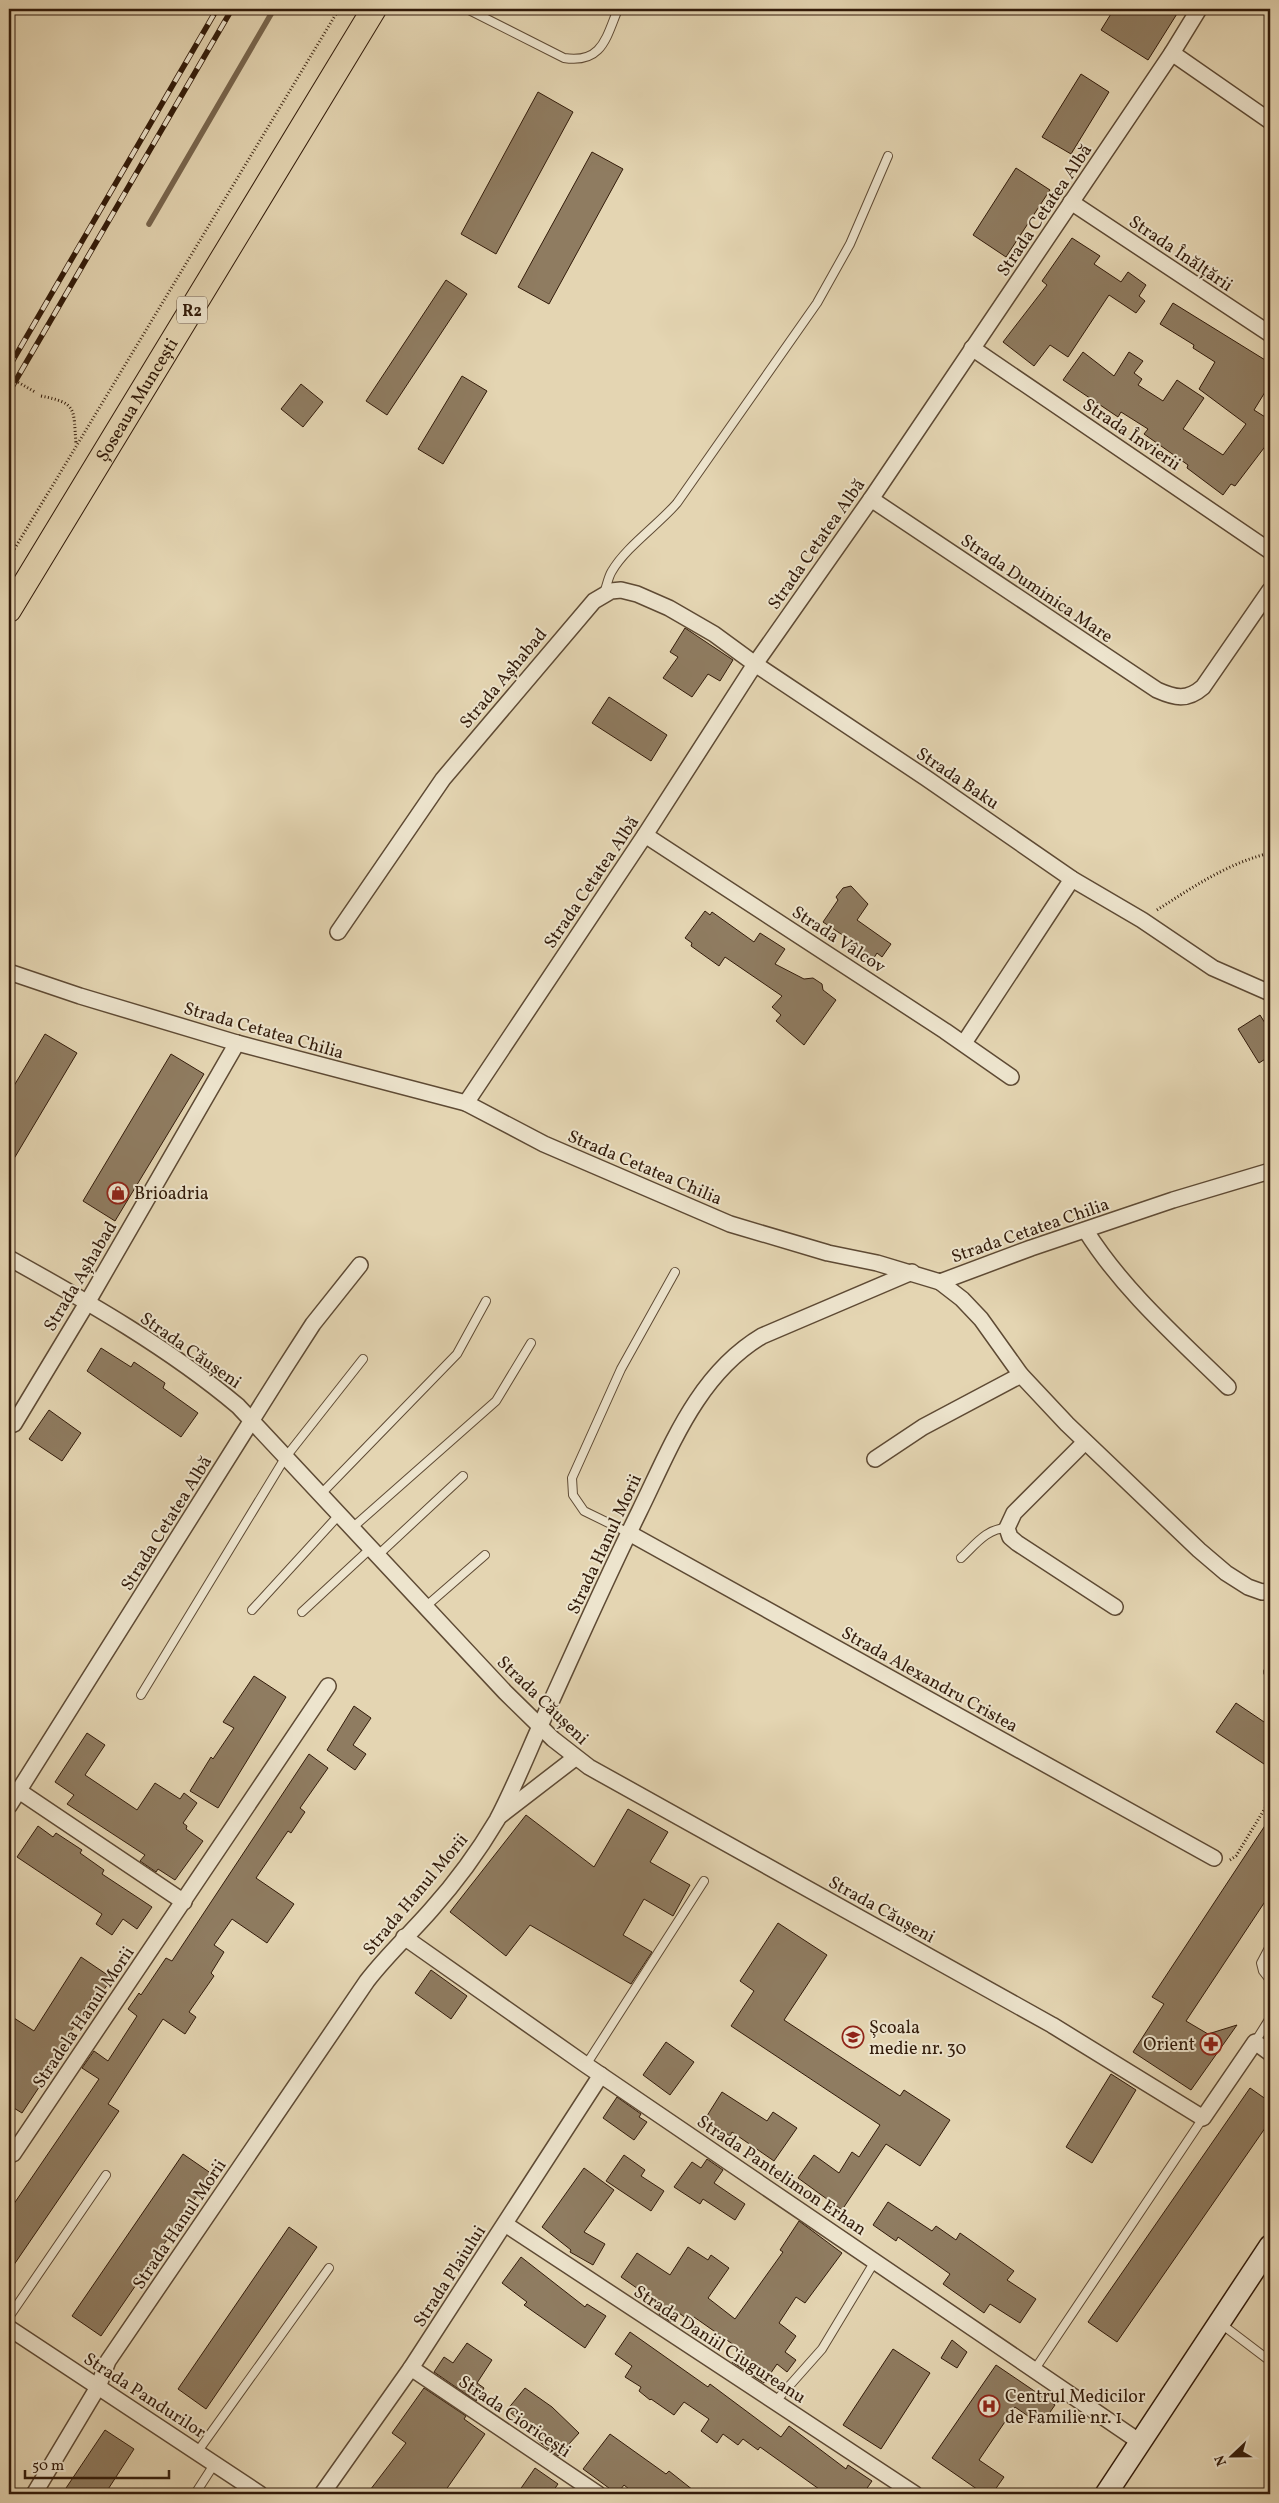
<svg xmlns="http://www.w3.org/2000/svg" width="1279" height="2503" font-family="Vollkorn,serif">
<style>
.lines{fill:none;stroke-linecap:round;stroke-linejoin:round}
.stream{stroke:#78654d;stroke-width:5.5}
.building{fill:#8f7c61;stroke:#321b0a}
.lane-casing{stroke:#5e4a34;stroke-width:10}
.street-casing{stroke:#5e4a34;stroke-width:18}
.secondary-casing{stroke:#321b0a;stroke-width:24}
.primary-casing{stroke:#321b0a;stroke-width:26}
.path{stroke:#321b0a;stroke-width:3;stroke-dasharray:1 2.5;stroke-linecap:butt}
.lane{stroke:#ede4cd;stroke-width:8}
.street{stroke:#ede4cd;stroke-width:15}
.secondary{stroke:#ede4cd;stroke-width:21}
.primary{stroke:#e4d5b2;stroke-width:24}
.rail-casing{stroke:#321b0a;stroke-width:5.5}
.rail{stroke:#ede4cd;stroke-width:4;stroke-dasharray:11;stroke-linecap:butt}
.labels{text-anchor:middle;stroke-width:4;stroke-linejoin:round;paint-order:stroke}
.shield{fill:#ede4cd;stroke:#6a5744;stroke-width:1}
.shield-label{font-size:16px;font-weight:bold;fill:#321b0a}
.street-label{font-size:18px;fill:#321b0a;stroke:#ede4cd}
.poi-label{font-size:18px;fill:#321b0a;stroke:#ede4cd;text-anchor:start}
</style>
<rect width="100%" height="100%" fill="#e4d5b2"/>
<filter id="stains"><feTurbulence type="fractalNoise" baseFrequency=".004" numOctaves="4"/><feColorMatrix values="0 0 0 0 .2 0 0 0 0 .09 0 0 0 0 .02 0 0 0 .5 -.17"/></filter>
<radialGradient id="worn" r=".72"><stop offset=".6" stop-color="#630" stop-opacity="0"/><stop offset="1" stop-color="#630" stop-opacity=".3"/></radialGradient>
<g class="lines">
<polyline class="stream" points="149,224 274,9"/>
</g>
<g class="building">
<polygon points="1114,9 1180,9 1148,60 1101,30"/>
<polygon points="1081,74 1109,92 1071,154 1042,137"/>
<polygon points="538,92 573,112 496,254 461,234"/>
<polygon points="592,152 623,169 549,304 518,287"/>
<polygon points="1016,168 1050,190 1006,257 973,235"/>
<polygon points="1072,238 1100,256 1094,264 1121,282 1128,272 1146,285 1139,296 1145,301 1136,313 1109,295 1068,357 1050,345 1034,366 1003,342 1047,285 1042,281"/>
<polygon points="446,280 467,294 387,415 366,401"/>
<polygon points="1173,303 1270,363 1270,384 1254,410 1270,420 1270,440 1235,486 1231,484 1223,495 1187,468 1188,465 1144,434 1148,429 1121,412 1118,417 1063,380 1083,352 1114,376 1129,352 1143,361 1134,373 1142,379 1138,385 1163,401 1177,380 1204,398 1183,429 1223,455 1246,424 1199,389 1215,362 1193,348 1194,345 1160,324"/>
<polygon points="462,376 487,391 443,464 418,449"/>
<polygon points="301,384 323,402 303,427 281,409"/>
<polygon points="685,628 733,660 720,681 708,674 692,697 663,678 678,657 670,652"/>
<polygon points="609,697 667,735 651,761 592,723"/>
<polygon points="851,886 868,904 857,920 891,944 882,957 877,953 870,964 854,952 859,946 823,922 838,900 836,897 843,888"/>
<polygon points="705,911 710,915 712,912 754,942 760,933 785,949 775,964 804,979 813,978 822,984 823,990 836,1000 804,1045 776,1021 781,1015 772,1007 782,996 725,957 719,966 691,946 692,943 685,938"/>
<polygon points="1260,1015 1270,1031 1270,1056 1259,1063 1238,1029"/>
<polygon points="45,1034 77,1053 9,1167 9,1094"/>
<polygon points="171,1054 204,1074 115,1221 83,1201"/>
<polygon points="101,1348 131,1367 134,1362 165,1383 163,1388 198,1413 181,1437 87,1371"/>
<polygon points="49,1410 81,1433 62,1461 29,1439"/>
<polygon points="254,1676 286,1697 218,1808 190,1791 211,1757 213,1759 234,1728 223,1722"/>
<polygon points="1236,1703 1270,1726 1270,1768 1216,1732"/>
<polygon points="354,1706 371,1718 353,1745 366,1754 355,1770 327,1750"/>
<polygon points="87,1733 105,1745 85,1775 137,1810 155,1783 180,1799 184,1793 197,1803 183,1823 187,1826 186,1829 203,1841 175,1880 158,1869 156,1872 140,1861 145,1855 67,1804 74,1795 55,1782"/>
<polygon points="309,1754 328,1768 300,1808 305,1812 291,1833 288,1831 256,1878 294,1904 267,1943 232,1919 214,1945 224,1952 211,1973 214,1976 189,2012 196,2017 185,2034 163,2019 108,2104 119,2111 9,2272 9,2211 99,2079 82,2068 94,2051 108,2061 137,2016 128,2009 139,1993 141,1995 166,1958 172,1961"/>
<polygon points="628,1809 668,1832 650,1862 690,1885 673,1916 644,1899 623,1935 652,1952 631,1984 530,1925 506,1956 450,1912 526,1815 594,1867"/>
<polygon points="1270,1818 1270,1894 1186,2021 1208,2034 1237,2025 1191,2090 1133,2052 1164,2004 1152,1997"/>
<polygon points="38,1826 53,1837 56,1833 82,1850 80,1853 104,1870 102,1874 152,1907 137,1929 123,1919 112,1935 96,1924 102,1914 17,1857"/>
<polygon points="778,1923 827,1955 784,2020 900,2096 904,2090 950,2120 920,2166 886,2144 842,2210 798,2178 814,2155 839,2173 852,2152 859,2157 880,2125 731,2026 754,1991 740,1981"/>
<polygon points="81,1957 112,1978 99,1997 94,1994 60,2049 63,2051 22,2113 9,2105 9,2026 14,2018 34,2031"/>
<polygon points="431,1970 467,1996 451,2019 415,1993"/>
<polygon points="666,2042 694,2062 670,2095 643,2075"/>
<polygon points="1111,2074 1136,2090 1092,2163 1066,2147"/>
<polygon points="1250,2088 1270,2102 1270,2121 1117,2342 1088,2322"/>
<polygon points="722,2092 767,2121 773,2112 797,2128 774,2161 732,2132 730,2136 705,2119"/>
<polygon points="617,2097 641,2114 639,2117 647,2122 634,2140 603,2118"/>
<polygon points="183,2154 212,2174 101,2336 72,2316"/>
<polygon points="624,2155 645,2170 641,2176 664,2191 651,2211 606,2181"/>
<polygon points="707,2159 723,2170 714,2183 745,2204 735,2220 703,2199 700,2204 674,2187 692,2162 701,2168"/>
<polygon points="584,2168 614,2190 584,2232 605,2244 593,2265 570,2252 571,2250 542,2227"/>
<polygon points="888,2202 932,2231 936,2226 956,2240 960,2233 1014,2271 1007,2280 1036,2299 1020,2323 990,2304 984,2313 943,2284 950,2274 898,2237 896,2241 873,2225"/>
<polygon points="799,2221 842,2253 805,2303 796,2297 779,2323 796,2336 785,2352 796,2360 787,2372 777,2364 764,2383 732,2362 741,2350 694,2317 691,2322 679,2313 671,2322 659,2314 664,2307 621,2277 637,2253 670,2275 688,2247 708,2260 711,2255 729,2268 708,2298 735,2319 783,2252 780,2250"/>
<polygon points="289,2227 317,2247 206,2409 178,2389"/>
<polygon points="521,2257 585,2307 587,2304 606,2316 585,2348 524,2305 527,2302 502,2283"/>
<polygon points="630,2332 708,2387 710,2384 781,2437 789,2426 846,2469 848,2465 872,2481 863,2494 826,2494 760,2447 758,2450 743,2439 738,2445 723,2434 717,2443 701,2431 709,2419 684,2402 674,2415 651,2399 650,2400 639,2391 641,2387 625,2377 632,2366 615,2354"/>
<polygon points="952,2340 967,2352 957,2368 941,2358"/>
<polygon points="467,2343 492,2360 477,2383 484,2388 476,2401 434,2372 444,2357 453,2363"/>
<polygon points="893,2349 930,2373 881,2449 843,2425"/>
<polygon points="996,2365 1055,2405 1041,2425 1015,2407 979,2460 1004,2477 992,2494 984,2494 932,2458"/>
<polygon points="424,2388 466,2416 464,2419 485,2434 443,2494 367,2494 406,2443 392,2433"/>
<polygon points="525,2388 552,2407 579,2433 558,2456 537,2440 540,2436 507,2410"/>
<polygon points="105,2430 134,2449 105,2494 62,2494"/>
<polygon points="610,2434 666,2474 669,2471 698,2494 635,2494 624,2485 617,2494 583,2469"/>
<polygon points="535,2468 558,2484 551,2494 517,2494"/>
</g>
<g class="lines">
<g class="lane-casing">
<g id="lane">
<path d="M467 9 564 58C602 64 606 38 618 9"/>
<path d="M604 593C607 586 608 577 612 571 626 547 658 525 677 503L817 303 850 244 888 156"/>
<polyline points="320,1495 457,1354 486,1301"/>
<polyline points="351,1529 496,1401 531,1343"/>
<polyline points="629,1533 584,1511 573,1495 572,1478 621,1369 675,1272"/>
<polyline points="377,1556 463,1476"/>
<path d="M961 1558C975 1545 987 1528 1007 1528"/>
<polyline points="424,1608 485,1555"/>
<polyline points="252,1610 339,1515"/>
<polyline points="302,1612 370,1549"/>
<polyline points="1268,1672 1270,1674"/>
<polyline points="141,1695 285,1458 363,1359"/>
<polyline points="1270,1946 1261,1963 1263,1971 1270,1980"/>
<polyline points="1255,2042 1270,2018"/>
<polyline points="586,2065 704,1881"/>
<polyline points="9,2317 106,2175"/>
<polyline points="1220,2323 1270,2361"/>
<polyline points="1035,2369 1203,2118"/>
<polyline points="775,2402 822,2349 875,2261"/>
<polyline points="198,2451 329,2268"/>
<polyline points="195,2494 215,2463"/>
</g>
</g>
<g class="street-casing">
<g id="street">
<polyline points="1172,53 1270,121"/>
<polyline points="1071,202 1270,334"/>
<polyline points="972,348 1270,551"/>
<path d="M871 499 1157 690C1175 698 1187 701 1203 687L1270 590"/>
<polyline points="645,835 945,1031 1011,1077"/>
<polyline points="338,932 443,779 594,601 611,591 621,590 637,594 669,608 714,634 755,664 926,778 1072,879 1142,920 1213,968 1270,993"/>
<polyline points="9,972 80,996 237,1043 466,1103 544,1144 730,1224 828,1253 877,1263 940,1282 1031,1248 1173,1200 1270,1171"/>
<polyline points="964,1043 1072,879"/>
<polyline points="466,1103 645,835 755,664 871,499 1172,53 1199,9"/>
<path d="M1086 1231C1123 1290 1178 1338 1228 1387"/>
<path d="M9 1258C88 1302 169 1348 238 1406L505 1692 553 1739 589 1767 1052 2025 1203 2118 1255 2042 1270 2053"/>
<polyline points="940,1282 962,1299 981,1319 1021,1375 1067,1424 1199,1550 1226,1573 1248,1587 1262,1592 1270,1591"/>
<polyline points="14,1424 87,1303 237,1043"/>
<polyline points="1085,1442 1014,1513 1007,1528 1010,1537 1017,1543 1115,1607"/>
<polyline points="875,1459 923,1427 1021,1375"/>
<polyline points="629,1533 1214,1858"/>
<polyline points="19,1791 184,1902"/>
<polyline points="9,1806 284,1369 313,1324 360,1265"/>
<polyline points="501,1815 575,1758"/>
<polyline points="404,1937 586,2065 1140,2442"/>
<polyline points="13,2154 328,1686"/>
<polyline points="505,2224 915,2494"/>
<polyline points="9,2328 260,2494"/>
<polyline points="411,2368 598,2494"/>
<path d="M34 2494 98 2387 108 2361 367 1981C387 1955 410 1934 431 1910 456 1882 478 1852 497 1820 515 1786 529 1750 545 1715 576 1647 606 1579 639 1512 671 1447 697 1375 762 1336L912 1272"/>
<polyline points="322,2494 411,2368 601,2075"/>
</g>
</g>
<g class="secondary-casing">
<polyline id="secondary" points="1106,2494 1270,2246"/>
</g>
<g class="primary-casing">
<g id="primary">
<path id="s1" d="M9 610 374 9"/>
</g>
</g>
<g class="path">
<polyline points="9,377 35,392"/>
<path d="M41 396C78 403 73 409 76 443"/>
<polyline points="9,558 339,9"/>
<path d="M1157 910C1193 887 1228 863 1270 853"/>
<polyline points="1230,1860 1236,1856 1270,1800"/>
</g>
<use href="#lane" class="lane"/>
<use href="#street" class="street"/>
<use href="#secondary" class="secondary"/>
<use href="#primary" class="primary"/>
<g class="rail-casing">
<g id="rail">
<polyline points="9,367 217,9"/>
<polyline points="9,392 232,9"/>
</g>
</g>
<use href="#rail" class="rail"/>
</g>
<defs>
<g id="shop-ring" transform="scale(1.125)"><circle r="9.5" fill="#ede4cd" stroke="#8f2418" stroke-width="1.5"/><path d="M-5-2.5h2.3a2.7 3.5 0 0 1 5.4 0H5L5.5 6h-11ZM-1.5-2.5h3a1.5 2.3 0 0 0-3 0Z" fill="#8f2418"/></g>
<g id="school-ring" transform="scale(1.125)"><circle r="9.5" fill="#ede4cd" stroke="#8f2418" stroke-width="1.5"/><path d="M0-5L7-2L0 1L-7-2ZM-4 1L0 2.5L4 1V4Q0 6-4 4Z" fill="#8f2418"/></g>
<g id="pharmacy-ring" transform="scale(1.125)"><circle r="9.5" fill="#ede4cd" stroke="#8f2418" stroke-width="1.5"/><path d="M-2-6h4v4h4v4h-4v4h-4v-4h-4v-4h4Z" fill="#8f2418"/></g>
<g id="hospital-ring" transform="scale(1.125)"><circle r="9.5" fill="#ede4cd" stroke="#8f2418" stroke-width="1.5"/><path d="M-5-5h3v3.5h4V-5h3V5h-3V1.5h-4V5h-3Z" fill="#8f2418"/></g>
</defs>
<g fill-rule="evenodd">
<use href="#shop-ring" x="118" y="1193"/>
<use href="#school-ring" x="853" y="2037"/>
<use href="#pharmacy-ring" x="1211" y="2044"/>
<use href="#hospital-ring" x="989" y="2406"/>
</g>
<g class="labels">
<rect class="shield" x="177" y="296.5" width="30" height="27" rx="4"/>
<g class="shield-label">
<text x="192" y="316">R2</text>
</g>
<g class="street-label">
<text transform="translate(1044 210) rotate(-56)" y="6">Strada Cetatea Albă</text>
<text transform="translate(1181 253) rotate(34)" y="6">Strada Înălțării</text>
<text dy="6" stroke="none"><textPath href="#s1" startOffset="246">Șoseaua Muncești</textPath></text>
<text transform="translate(1132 434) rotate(34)" y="6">Strada Învierii</text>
<text transform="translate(816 544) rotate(-55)" y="6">Strada Cetatea Albă</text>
<text transform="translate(1037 588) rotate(34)" y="6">Strada Duminica Mare</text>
<text transform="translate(503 678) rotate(-50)" y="6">Strada Așhabad</text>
<text transform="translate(958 778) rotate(34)" y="6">Strada Baku</text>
<text transform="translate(591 882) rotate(-56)" y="6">Strada Cetatea Albă</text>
<text transform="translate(839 939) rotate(33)" y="6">Strada Vâlcov</text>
<text transform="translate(264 1030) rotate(16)" y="6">Strada Cetatea Chilia</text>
<text transform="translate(645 1167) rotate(23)" y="6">Strada Cetatea Chilia</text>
<text transform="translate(1030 1230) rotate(-19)" y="6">Strada Cetatea Chilia</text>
<text transform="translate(80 1276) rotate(-59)" y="6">Strada Așhabad</text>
<text transform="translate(191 1350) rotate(35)" y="6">Strada Căușeni</text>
<text transform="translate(166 1523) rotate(-58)" y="6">Strada Cetatea Albă</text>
<text transform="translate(604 1544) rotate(-65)" y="6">Strada Hanul Morii</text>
<text transform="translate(930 1679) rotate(29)" y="6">Strada Alexandru Cristea</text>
<text transform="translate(543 1700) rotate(44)" y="6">Strada Căușeni</text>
<text transform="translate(415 1894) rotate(-50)" y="6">Strada Hanul Morii</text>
<text transform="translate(882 1909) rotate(29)" y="6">Strada Căușeni</text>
<text transform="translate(83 2017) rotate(-56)" y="6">Stradela Hanul Morii</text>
<text transform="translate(782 2175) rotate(34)" y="6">Strada Pantelimon Erhan</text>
<text transform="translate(179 2224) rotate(-56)" y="6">Strada Hanul Morii</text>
<text transform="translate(449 2276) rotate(-57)" y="6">Strada Plaiului</text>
<text transform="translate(720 2344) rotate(33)" y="6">Strada Daniil Ciugureanu</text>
<text transform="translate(145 2395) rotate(33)" y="6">Strada Pandurilor</text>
<text transform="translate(515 2416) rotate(34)" y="6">Strada Cioricești</text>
</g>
<g class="poi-label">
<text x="134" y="1199">Brioadria</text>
<text x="869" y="2033">Şcoala<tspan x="869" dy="21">medie nr. 30</tspan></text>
<text x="1195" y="2050" text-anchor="end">Orient</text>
<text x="1005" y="2402">Centrul Medicilor<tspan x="1005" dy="21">de Familie nr. 1</tspan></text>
</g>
</g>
<rect width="1279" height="2503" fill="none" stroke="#e4d5b2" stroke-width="30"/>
<rect x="10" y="10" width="1259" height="2483" fill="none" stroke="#321b0a" stroke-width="2.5"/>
<rect x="15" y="15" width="1249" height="2473" fill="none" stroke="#321b0a"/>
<g transform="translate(1232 2456) rotate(248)" stroke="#ede4cd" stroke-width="4" paint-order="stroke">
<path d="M0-4L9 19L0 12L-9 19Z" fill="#321b0a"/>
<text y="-8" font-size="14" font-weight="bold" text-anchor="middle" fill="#321b0a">N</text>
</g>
<path d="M25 2470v8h144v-8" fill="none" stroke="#321b0a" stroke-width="2.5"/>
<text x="32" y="2470" font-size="15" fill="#321b0a" stroke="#ede4cd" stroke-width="4" paint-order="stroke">50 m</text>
<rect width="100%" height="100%" filter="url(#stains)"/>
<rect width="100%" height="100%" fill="url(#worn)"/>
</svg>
